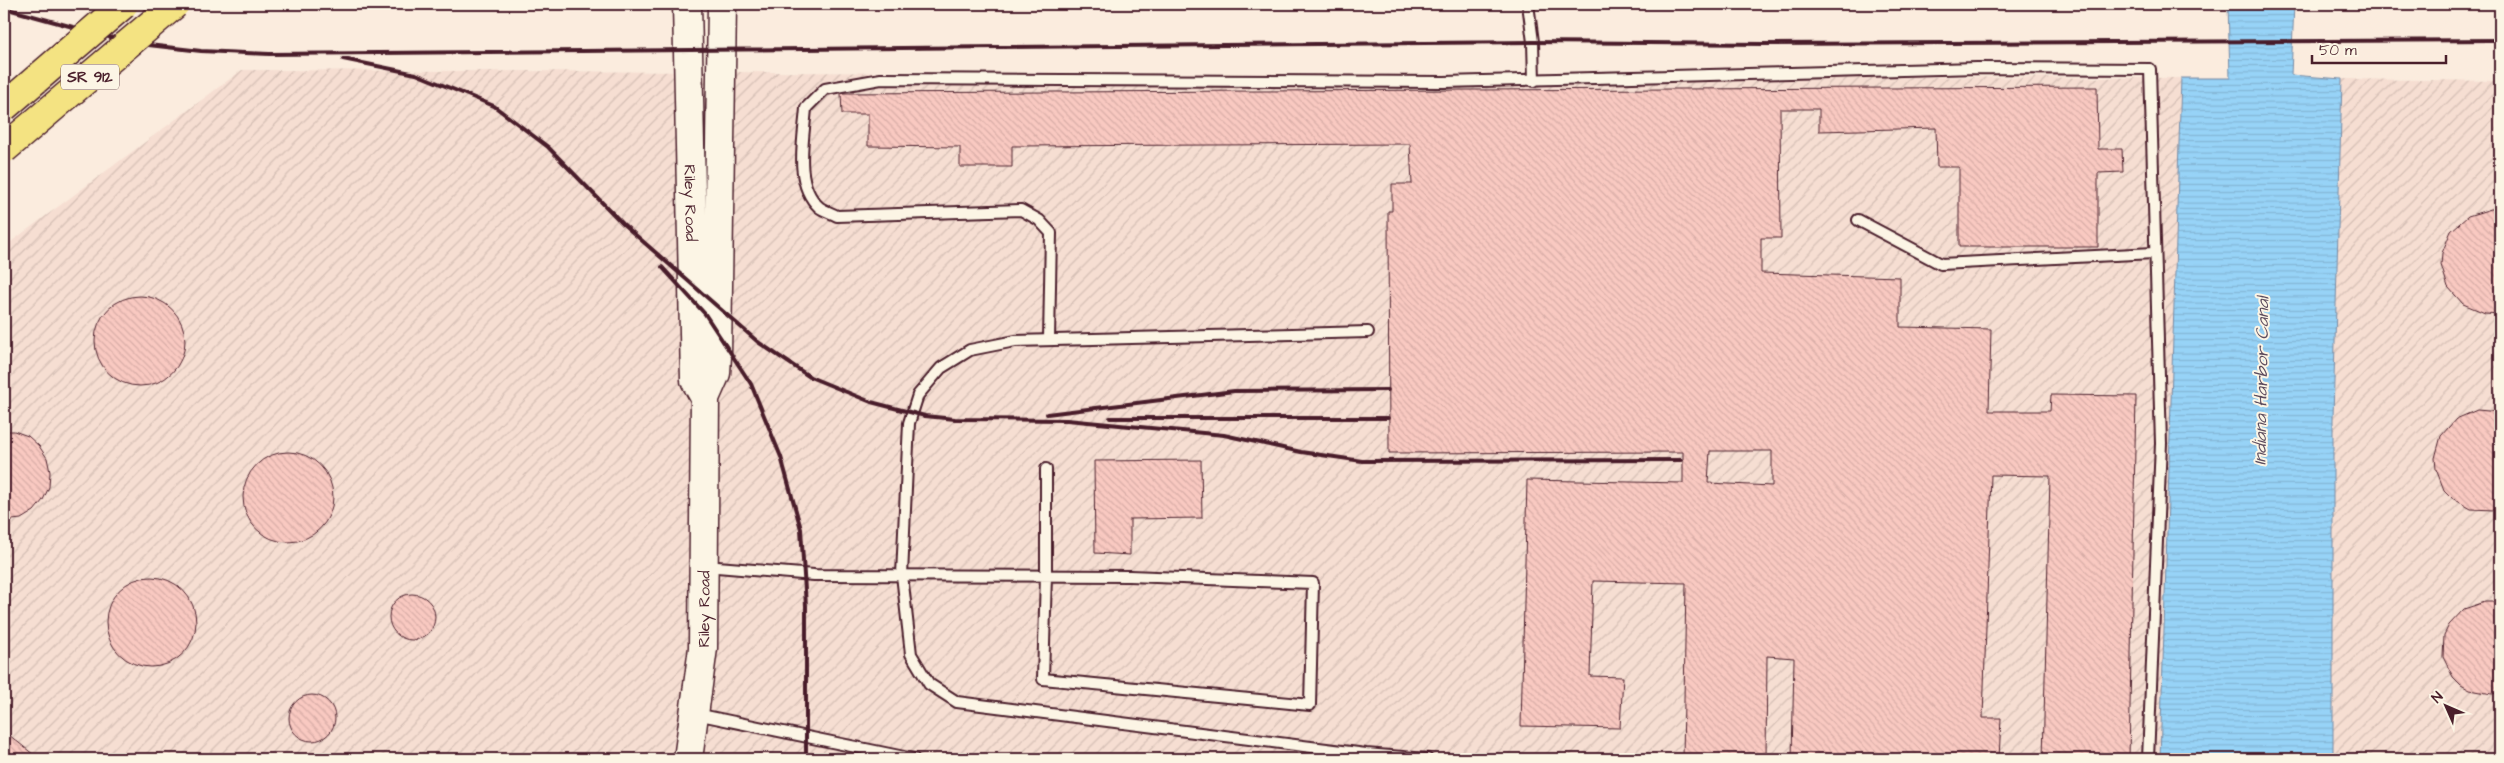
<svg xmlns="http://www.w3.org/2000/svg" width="2504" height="763" font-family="'Architects Daughter',sans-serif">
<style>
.industrial{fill:url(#industrial-furrows)}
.water{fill:url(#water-rules);stroke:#788ba5}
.building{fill:url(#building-back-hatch);stroke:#4a1f2b;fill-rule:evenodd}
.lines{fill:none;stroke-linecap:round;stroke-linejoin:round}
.lane-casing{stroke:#4a1f2b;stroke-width:14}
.secondary-casing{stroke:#4a1f2b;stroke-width:31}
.lane{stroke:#fcf5e5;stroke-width:10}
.secondary{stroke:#fcf5e5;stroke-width:28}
.rail{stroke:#4a1f2b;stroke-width:4}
.highway-bridge-casing{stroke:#4a1f2b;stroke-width:31;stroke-linecap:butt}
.highway-bridge{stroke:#f4e382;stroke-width:28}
.labels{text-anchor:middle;stroke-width:4;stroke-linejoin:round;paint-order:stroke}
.shield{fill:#fcf5e5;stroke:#7f5f63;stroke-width:1}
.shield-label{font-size:15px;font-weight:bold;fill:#4a1f2b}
.street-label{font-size:16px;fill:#4a1f2b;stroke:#fcf5e5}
.water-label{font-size:18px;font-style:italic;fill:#5d4c5e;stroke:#fcf5e5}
</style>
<defs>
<pattern id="industrial-furrows" width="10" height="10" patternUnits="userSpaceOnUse" patternTransform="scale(1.25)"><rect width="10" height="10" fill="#f6ded2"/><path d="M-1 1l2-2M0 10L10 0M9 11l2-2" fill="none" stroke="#d4beb4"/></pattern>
<pattern id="water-rules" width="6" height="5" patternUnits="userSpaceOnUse" patternTransform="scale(1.25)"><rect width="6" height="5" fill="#97d3f7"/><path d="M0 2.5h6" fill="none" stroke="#84b5d4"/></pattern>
<pattern id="building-back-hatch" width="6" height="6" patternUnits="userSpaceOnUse" patternTransform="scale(1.25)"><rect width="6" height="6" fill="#f9c9c1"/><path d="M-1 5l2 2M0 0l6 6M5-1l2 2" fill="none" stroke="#d7aca6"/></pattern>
</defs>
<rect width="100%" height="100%" fill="#fbecde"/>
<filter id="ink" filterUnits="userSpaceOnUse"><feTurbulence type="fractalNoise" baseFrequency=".02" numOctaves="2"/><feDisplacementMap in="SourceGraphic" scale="10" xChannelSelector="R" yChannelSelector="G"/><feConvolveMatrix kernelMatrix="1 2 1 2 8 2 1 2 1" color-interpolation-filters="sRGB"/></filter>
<g filter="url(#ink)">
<g class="industrial">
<polygon points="242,70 2181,78 2160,759 4,759 4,247"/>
<polygon points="2342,79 2500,81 2500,759 2333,759 2333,418"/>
</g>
<polygon class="water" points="2228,4 2294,4 2291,75 2342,79 2333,418 2333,759 2160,759 2181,78 2230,78"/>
<g class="building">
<path d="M2097 87 2098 149H2122L2123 172 2098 173V247H1959V167H1937L1936 128 1819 131V109H1780L1781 238H1761V273L1900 277V327L1991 329 1989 411H2050L2051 395 2136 396 2129 759H2043L2050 476 1991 475 1983 718H2001L1999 759H1792L1794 658 1767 656 1766 759H1683L1686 583 1593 581 1590 676 1623 677 1620 728 1521 726 1527 480 1683 483V452L1389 453 1388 211H1392V184H1412L1410 144 1012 146V167H960V147L868 146V114H842L841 93ZM1710 451H1772V486L1708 483Z"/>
<polygon points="2491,209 2500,210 2500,314 2485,313 2463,304 2448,287 2441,265 2442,253 2451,231 2468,216"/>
<circle cx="140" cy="341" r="45"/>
<polygon points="2477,410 2500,412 2500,509 2494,510 2471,509 2452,498 2444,490 2436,469 2435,458 2441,436 2456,419"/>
<polygon points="4,431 14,431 28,436 39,446 47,458 50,472 49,487 43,500 34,511 21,519 4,521"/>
<circle cx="288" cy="497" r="45"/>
<polygon points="1201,460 1202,518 1130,519 1130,555 1095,553 1094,461"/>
<circle cx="151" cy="622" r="45"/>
<circle cx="412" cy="617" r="23"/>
<polygon points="2485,602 2500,602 2500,692 2492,694 2470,690 2461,685 2453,677 2443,657 2444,635 2449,625 2464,609"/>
<circle cx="312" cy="718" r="23"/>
<polygon points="4,731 39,759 4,759"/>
</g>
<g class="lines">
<g class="lane-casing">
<g id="lane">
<polyline points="1528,4 1533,42 1534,81"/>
<polyline points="1858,220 1941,264 2154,253"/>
<polyline points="1368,332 1015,341 970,350 941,368 918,395 909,423 902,575 911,654 929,684 957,702 1366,754 1427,759"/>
<path d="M1049 340 1051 233 1039 220 1021 210 837 216C832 213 824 211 819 207 793 183 804 138 806 108L825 89 881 79 1444 82 1977 68 2150 69 2161 443 2148 759"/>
<polyline points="705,566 814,575 1130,576 1313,583 1310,705 1043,679 1046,575 1046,469"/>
<polyline points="696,714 914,759"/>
</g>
</g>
<g class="secondary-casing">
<g id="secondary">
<path id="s1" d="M687 4 695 380 705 398"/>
<path id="s2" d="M688 759 703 648 705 398 716 373 717 356 722 4"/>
</g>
</g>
<use href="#lane" class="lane"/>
<use href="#secondary" class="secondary"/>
<g class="rail">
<polyline points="4,8 131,43 201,51 269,54 1533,42 1763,44 2500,40"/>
<polyline points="343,59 416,74 494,106 548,147 623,224 758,342 810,377 871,402 925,416 955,419 1067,420 1224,435 1301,452 1362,461 1681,460"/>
<polyline points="662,267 705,314 751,384 781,457 801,529 806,606 806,759"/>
<polyline points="1047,414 1234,391 1388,390"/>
<polyline points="1110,418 1388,418"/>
</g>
<g class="highway-bridge-casing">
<g id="highway-bridge">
<polyline points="4,107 124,4"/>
<polyline points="4,149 175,4"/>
</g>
</g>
<use href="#highway-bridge" class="highway-bridge"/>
</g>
</g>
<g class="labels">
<rect class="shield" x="61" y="64.5" width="58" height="25" rx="4"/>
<g class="shield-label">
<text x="90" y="82">SR 912</text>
</g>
<g class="street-label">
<text dy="6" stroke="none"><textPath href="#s1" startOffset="199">Riley Road</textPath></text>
<text dy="6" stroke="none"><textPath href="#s2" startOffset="151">Riley Road</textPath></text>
</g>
<g class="water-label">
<text transform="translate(2261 381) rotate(-89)" y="6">Indiana Harbor Canal</text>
</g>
</g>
<rect width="2504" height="763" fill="none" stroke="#fcf5e5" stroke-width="20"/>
<rect x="10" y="10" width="2484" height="743" fill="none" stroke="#4a1f2b" stroke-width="2" filter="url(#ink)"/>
<g transform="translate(2446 706) rotate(315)" stroke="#fcf5e5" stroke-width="4" paint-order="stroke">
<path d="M0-4L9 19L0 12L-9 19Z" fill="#4a1f2b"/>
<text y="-8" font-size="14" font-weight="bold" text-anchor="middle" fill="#4a1f2b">N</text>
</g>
<path d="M2312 55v8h134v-8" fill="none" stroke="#4a1f2b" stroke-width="2.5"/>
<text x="2319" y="55" font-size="15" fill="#4a1f2b" stroke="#fcf5e5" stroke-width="4" paint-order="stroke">50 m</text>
</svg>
